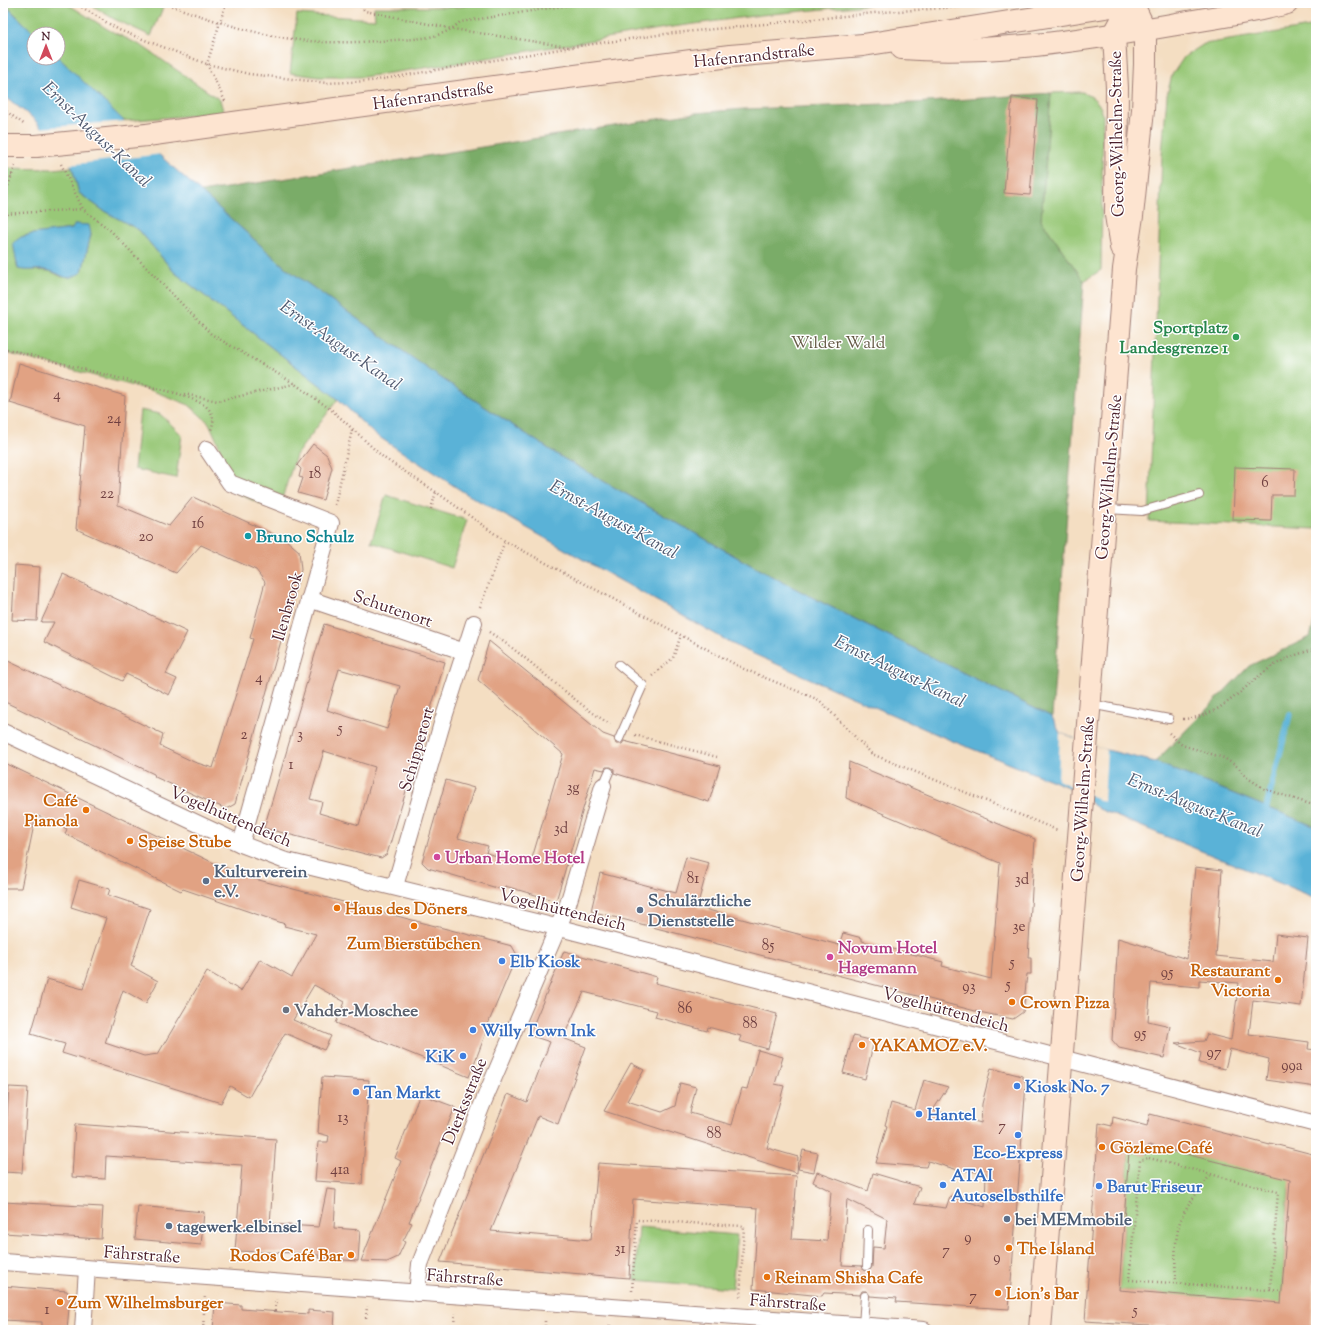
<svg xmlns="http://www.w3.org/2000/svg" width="1319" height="1333" font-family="'Sorts Mill Goudy',serif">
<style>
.green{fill:#98c877;stroke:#717451;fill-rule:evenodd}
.forest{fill:#7aac68;stroke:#62664a}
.water{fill:#5ab2d7;stroke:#526881}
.pier{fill:#f4dec2}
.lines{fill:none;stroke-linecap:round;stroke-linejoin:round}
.stream{stroke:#5ab2d7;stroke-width:6}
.building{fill:#e1a283;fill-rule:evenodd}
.lane-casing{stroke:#9f7e76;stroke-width:10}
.street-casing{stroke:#9f7e76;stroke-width:18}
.secondary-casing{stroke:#9f7e76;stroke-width:24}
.path{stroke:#9f7e76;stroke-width:2.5;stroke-dasharray:1 3;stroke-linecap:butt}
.lane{stroke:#fff;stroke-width:8}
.street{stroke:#fff;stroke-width:16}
.secondary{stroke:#fde4d0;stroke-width:22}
.secondary-bridge-casing{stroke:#9f7e76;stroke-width:24;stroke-linecap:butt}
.secondary-bridge{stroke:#fde4d0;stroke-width:22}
.leisure-dot{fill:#2e9e5b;stroke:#fff;stroke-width:1.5}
.culture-dot{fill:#0f9aa8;stroke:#fff;stroke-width:1.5}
.food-dot{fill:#e8710a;stroke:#fff;stroke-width:1.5}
.hotel-dot{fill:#d1479c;stroke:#fff;stroke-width:1.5}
.service-dot{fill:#5c6f8a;stroke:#fff;stroke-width:1.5}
.shop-dot{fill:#3f7fe0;stroke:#fff;stroke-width:1.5}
.worship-dot{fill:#6b7280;stroke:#fff;stroke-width:1.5}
.labels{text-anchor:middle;stroke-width:3;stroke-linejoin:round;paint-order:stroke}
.number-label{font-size:15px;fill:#704041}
.street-label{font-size:17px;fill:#4a1f2b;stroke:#fff}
.leisure-label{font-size:17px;font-weight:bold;fill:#27864d;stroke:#fff;text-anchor:end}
.park-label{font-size:17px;fill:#655a46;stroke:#fff}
.culture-label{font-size:17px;font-weight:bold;fill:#0d838f;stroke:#fff;text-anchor:start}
.food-label{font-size:17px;font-weight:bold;fill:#c56008;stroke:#fff;text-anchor:start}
.hotel-label{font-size:17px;font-weight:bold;fill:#b23c85;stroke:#fff;text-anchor:start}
.service-label{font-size:17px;font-weight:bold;fill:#4e5e75;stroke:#fff;text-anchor:start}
.shop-label{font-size:17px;font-weight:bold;fill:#366cbe;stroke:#fff;text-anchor:start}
.worship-label{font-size:17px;font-weight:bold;fill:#5b616d;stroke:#fff;text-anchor:start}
.water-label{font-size:18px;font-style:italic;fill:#505a70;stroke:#fff}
</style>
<rect width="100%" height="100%" fill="#fff"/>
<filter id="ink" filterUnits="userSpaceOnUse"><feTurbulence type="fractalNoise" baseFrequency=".025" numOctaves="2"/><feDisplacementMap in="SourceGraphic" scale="8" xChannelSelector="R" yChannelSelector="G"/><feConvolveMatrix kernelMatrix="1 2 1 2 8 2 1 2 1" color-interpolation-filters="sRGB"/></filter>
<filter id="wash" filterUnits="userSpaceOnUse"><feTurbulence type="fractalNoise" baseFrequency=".012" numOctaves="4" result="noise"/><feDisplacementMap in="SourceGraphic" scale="16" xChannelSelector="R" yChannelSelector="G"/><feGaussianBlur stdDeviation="0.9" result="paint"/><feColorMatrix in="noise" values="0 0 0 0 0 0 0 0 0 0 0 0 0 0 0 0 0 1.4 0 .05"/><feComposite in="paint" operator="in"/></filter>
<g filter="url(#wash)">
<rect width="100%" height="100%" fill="#f4dec2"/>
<g class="green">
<polygon points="4,3 66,3 109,30 142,46 220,100 224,113 123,121 58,57 58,34 35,34"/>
<polygon points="88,3 165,3 151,36 114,19"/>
<polygon points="479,3 888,3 761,15 665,28 464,62 363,77 319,77 290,73 297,14 375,19 374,7 458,7"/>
<polygon points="1316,26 1316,529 1149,521 1162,153 1167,95 1172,75 1184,57 1204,44"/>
<path d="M1082 92C1094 97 1101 103 1103 116L1101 270 1084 281 1041 220 1051 93Z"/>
<path d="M72 167 79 193 104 211 139 230 174 272 338 399 296 455 278 511 231 491 218 443 209 423 189 405 153 391 3 352V168L53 169ZM72 229 91 234 82 272 62 277 50 271 18 269 16 260 21 237 32 234Z"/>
<polygon points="140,410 160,414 182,435 176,478 134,469"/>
<polygon points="386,495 467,520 452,568 371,542"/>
<polygon points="1149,1145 1300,1180 1289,1186 1282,1294 1285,1304 1119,1290 1129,1151 1146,1155"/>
<polygon points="639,1227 737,1235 732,1288 635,1280"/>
</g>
<g class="forest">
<polygon points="1051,93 1041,220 1084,281 1052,717 823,603 756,568 561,457 438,376 287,269 201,192 695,113 744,109 914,103"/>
<polygon points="1316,616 1316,827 1155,762 1249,666 1310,637"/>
</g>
<g class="water">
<polygon points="3,3 35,34 34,58 58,57 155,151 287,269 438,376 561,457 756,568 823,603 1052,717 1060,733 1103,749 1155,762 1316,827 1316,898 1099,809 1068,787 950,740 740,648 465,493 373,433 338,399 174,272 139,230 104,211 79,193 72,167 34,119 3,95"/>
<path d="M75 224 89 225 91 234 82 272C64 283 65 275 50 271 39 268 28 272 18 269L13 243 21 237 32 234 72 229Z"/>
</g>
<g class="pier">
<polygon points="126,121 162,154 68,165 39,128"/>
<polygon points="1060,733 1107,750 1104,802 1058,780"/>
</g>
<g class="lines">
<polyline class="stream" points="1265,813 1290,714"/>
</g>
<g id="blocks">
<g class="building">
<polygon points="1012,97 1038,100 1030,195 1004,193"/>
<polygon points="19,363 125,396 118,505 169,526 193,497 286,540 299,551 301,570 235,804 226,809 155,777 154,774 3,701 3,672 8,661 163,734 160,746 194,762 213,768 253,639 250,638 265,582 256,570 201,545 176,573 76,529 85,426 10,403"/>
<polygon points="313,444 327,455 332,468 323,500 298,493 303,478 299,477 301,469 297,465"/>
<polygon points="1235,467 1295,469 1294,495 1272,495 1271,521 1233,520"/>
<polygon points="15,565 40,567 37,621 12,620"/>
<polygon points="63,574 187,632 166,674 177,679 169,695 126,674 122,681 44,642 54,622 41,622"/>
<path d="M324 624 445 662 387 854 381 858 264 828ZM339 669 400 686 387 729 327 710ZM324 751 375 767 359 825 319 813 322 802 310 799Z"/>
<polygon points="489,641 603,734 614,738 616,744 622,744 624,741 720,766 709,802 614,773 614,769 611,767 606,767 604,770 595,768 556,901 505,886 504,890 428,868 422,862 446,780 474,788 458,838 488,846 486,853 530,865 563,754 478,680"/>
<polygon points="3,762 218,865 255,879 512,946 517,955 488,1024 489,1025 469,1077 336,1023 345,1002 314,985 293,1020 331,1036 324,1050 285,1033 249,1097 230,1086 221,1103 62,1053 65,1044 31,1034 47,979 83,989 106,918 71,907 79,880 110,889 108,895 150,909 131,966 158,981 146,1003 123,990 105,1043 144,1056 158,1054 207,971 241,991 260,959 292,977 316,934 284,926 285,924 183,889 181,891 65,834 67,829 36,815 21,888 3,888"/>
<polygon points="849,762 1035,839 1028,958 1031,958 1031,974 1027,974 1023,1012 1013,1019 979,1012 591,911 600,873 676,893 686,857 709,863 697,907 839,945 843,933 862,938 862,941 943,962 942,966 991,979 1000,863 846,798"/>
<polygon points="1195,867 1222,870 1216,956 1273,962 1276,934 1308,938 1301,1006 1253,1000 1249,1034 1309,1042 1308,1049 1316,1050 1316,1087 1266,1080 1269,1059 1230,1049 1225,1069 1199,1063 1201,1053 1175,1043 1204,1041 1207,1034 1231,1040 1239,983 1199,980 1199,987 1151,983 1148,1021 1170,1026 1164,1058 1119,1048 1112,1040 1118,938 1187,959"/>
<path d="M564 951 657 977 655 983 777 1014 768 1049 739 1041 741 1036 708 1027 707 1031 655 1017 657 1011 584 992 563 1038 586 1047 558 1124 538 1116 491 1231 591 1240 598 1163 797 1176 792 1239 827 1241 831 1191 813 1182 817 1172 868 1191 873 1173 920 1187 914 1204 946 1208 950 1196 985 1207 986 1173 958 1170 928 1161 926 1167 876 1163 887 1126 885 1125 891 1103 915 1110 924 1080 948 1087 933 1110 981 1123 982 1104 991 1068 1022 1076 1026 1083 1009 1309 896 1302 897 1298 870 1296 866 1291H862L860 1295 824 1293 822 1296 753 1289 758 1208 633 1199 629 1278 440 1262 508 1094 527 1102 550 1042 529 1035ZM847 1199 887 1219 884 1248 873 1247 872 1267 869 1271 864 1270 862 1266 842 1265Z"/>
<polygon points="853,1036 874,1041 865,1079 843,1073"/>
<polygon points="758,1050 783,1057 775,1084 784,1086 767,1148 798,1157 797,1173 604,1111 631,1063 644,1070 627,1101 662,1112 675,1106 680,1083 696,1087 690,1113 732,1125 742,1088 747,1089"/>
<polygon points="322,1077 369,1080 362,1184 315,1181 318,1142 328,1142 329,1136 318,1133"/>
<polygon points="9,1087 28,1088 22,1173 3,1172"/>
<polygon points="420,1094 455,1107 409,1222 412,1223 403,1241 405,1242 398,1257 387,1262 361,1261 401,1161 395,1158"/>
<path d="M1150 1114 1270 1145V1143L1316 1155V1250L1311 1330H1226L1085 1321 1099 1123 1112 1126 1113 1117 1147 1126ZM1149 1145 1290 1180 1281 1303 1119 1290 1129 1151 1146 1155Z"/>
<polygon points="75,1124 276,1139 270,1224 319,1227 327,1189 336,1190 334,1228 360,1230 358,1261 318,1258 319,1255 297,1253 235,1251 242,1165 106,1156 105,1179 72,1177"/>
<polygon points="803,1150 818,1153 814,1172 798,1169"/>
<polygon points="3,1202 103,1207 101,1239 3,1233"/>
<polygon points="138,1206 204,1212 201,1245 135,1239"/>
<polygon points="3,1286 67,1291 70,1297 67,1330 42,1330 42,1322 3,1320"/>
<polygon points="215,1303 241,1305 241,1309 280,1312 308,1314 308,1310 335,1312 334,1330 213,1330"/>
</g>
</g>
</g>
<g filter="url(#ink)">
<use href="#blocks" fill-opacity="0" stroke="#9f7e76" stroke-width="1"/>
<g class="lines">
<g class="lane-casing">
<g id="lane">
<polyline points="1106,509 1142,511 1199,495"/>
<polyline points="619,665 643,685 619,739"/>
<polyline points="1090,704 1169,719"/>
<polyline points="603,786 609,772"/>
<polyline points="867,1266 868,1230"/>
<polyline points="863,1326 865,1296"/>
</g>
</g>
<g class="street-casing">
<g id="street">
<polyline points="207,449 230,483 331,523 241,844"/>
<polyline points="309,599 465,652"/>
<polyline points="3,732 241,844 283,860 556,927 1316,1124"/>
<polyline points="395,886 443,720 474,623"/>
<polyline points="3,1262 924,1330"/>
<polyline points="417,1293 420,1264 432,1233 482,1105 568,904 603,786"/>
<polyline points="83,1330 87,1269"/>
</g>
</g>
<g class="secondary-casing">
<g id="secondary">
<path d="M902 48C990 55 1085 40 1171 25 1210 18 1249 13 1287 3"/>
<polyline points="147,135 537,81 730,56 863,45 1131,3"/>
<polyline points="3,146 36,146"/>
<polyline points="1121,247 1116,215 1117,88 1114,35 1121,22"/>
<polyline points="1040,1330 1124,269 1132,216 1143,110 1145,64 1145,30 1132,3"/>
</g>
</g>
<g class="path">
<polyline points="75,3 119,30 207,64 249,74 327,83 371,81 572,47 665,34 884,12 960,7"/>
<path d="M164 3C208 19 252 34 299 40 330 44 363 42 394 40 417 39 443 39 460 22L583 3"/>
<polyline points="226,3 207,64 226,103"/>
<polyline points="358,3 365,11 453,29 569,47"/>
<polyline points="3,109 25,125"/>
<polyline points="61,164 83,209 111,231 211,334 295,384 333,411 384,458 436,492 505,541 744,669 819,700 872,754 1057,830"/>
<polyline points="3,174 12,175"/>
<polyline points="3,201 15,166"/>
<polyline points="3,214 83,209"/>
<path d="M3 348 179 394C191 399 212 404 213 419 214 423 211 428 211 432"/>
<polyline points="184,394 218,401 294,384"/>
<polyline points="335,505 352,430"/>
<polyline points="431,509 436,492"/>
<polyline points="480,607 505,541"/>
<path d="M489 632C532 659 567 698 610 724"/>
<polyline points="652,676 673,658 681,635"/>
<path d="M1183 719C1223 717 1242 686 1273 666 1285 658 1302 653 1316 648"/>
<polyline points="1169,733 1182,745 1224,758 1238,767 1246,777 1265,789 1316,806"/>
<polyline points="635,735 717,757"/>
<polygon points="1149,1158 1278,1192 1270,1290 1129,1280 1140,1160"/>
<path d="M1176 1283C1175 1263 1174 1238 1181 1219 1187 1205 1201 1188 1210 1175"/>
<polyline points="1270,1290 1282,1291"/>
<polyline points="632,1291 637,1220 744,1226 740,1299"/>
<polyline points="1313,1293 1316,1293"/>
<polyline points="275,1311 276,1299"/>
<polyline points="366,1318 367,1306"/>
<polyline points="454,1325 455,1313"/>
<polyline points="203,1330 205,1295"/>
<polyline points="545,1330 545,1321"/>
<polyline points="610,1330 610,1324"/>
</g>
<use href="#lane" class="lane"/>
<use href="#street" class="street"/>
<use href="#secondary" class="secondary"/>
<g class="secondary-bridge-casing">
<polyline id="secondary-bridge" points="36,146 147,135"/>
</g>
<use href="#secondary-bridge" class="secondary-bridge"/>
</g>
</g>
<circle class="leisure-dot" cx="1236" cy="337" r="4"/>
<circle class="culture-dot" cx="248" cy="536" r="4"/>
<g class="food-dot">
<circle cx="86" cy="810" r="4"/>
<circle cx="130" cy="841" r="4"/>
<circle cx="337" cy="908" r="4"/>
<circle cx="414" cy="926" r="4"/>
<circle cx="1278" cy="980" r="4"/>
<circle cx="1012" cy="1002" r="4"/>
<circle cx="862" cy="1045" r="4"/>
<circle cx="1102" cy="1147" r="4"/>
<circle cx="1009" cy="1248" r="4"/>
<circle cx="351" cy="1255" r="4"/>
<circle cx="767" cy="1277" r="4"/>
<circle cx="998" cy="1293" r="4"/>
<circle cx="60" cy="1302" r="4"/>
</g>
<g class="hotel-dot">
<circle cx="437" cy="857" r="4"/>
<circle cx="830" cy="957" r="4"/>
</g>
<g class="service-dot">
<circle cx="206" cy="881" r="4"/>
<circle cx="640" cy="910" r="4"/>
<circle cx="1007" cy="1219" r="4"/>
<circle cx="169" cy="1226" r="4"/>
</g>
<g class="shop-dot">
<circle cx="502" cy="961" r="4"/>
<circle cx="473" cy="1030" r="4"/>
<circle cx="463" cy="1056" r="4"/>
<circle cx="1017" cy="1086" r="4"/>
<circle cx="356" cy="1092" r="4"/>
<circle cx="919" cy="1114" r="4"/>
<circle cx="1018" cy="1135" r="4"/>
<circle cx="943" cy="1185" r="4"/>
<circle cx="1099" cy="1186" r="4"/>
</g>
<circle class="worship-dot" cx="286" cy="1010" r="4"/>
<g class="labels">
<g class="number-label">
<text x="57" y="399">4</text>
<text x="114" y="423">24</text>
<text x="315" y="478">18</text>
<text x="1265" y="487">6</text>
<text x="107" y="498">22</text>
<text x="198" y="528">16</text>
<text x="146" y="541">20</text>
<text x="259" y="682">4</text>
<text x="340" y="733">5</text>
<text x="244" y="739">2</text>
<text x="300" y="739">3</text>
<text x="291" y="769">1</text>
<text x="573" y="792">3g</text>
<text x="561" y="833">3d</text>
<text x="693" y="883">81</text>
<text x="1022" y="884">3d</text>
<text x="1019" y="931">3e</text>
<text x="768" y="950">85</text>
<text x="1012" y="967">5</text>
<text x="1167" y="977">95</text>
<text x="1008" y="989">5</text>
<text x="969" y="991">93</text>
<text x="685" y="1013">86</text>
<text x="750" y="1028">88</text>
<text x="1140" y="1038">95</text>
<text x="1214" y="1057">97</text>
<text x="1292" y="1070">99a</text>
<text x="343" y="1122">13</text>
<text x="1002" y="1131">7</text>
<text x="714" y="1138">88</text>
<text x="340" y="1174">41a</text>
<text x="968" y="1242">9</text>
<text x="620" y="1253">31</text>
<text x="946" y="1255">7</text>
<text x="997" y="1262">9</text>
<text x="973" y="1301">7</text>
<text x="47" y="1314">1</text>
<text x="1135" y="1315">5</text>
</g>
<g class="street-label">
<text transform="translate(754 55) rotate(-6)" y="6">Hafenrandstraße</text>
<text transform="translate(433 95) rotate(-8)" y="6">Hafenrandstraße</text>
<text transform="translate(1116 134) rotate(-91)" y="6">Georg-Wilhelm-Straße</text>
<text transform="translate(1108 477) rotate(-85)" y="6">Georg-Wilhelm-Straße</text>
<text transform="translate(287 606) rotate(-74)" y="6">Ilenbrook</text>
<text transform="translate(393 608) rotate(19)" y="6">Schutenort</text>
<text transform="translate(416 749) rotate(-74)" y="6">Schipperort</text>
<text transform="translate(1082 799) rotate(-86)" y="6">Georg-Wilhelm-Straße</text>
<text transform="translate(231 816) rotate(23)" y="6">Vogelhüttendeich</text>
<text transform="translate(563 909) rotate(14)" y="6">Vogelhüttendeich</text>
<text transform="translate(946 1009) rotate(15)" y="6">Vogelhüttendeich</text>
<text transform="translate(464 1101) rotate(-68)" y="6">Dierksstraße</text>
<text transform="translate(142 1254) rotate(4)" y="6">Fährstraße</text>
<text transform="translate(465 1277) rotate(4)" y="6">Fährstraße</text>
<text transform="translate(788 1302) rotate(4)" y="6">Fährstraße</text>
</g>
<g class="leisure-label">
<text x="1228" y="333">Sportplatz<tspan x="1228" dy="20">Landesgrenze 1</tspan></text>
</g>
<g class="park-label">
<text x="838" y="348">Wilder Wald</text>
</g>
<g class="culture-label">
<text x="256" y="542">Bruno Schulz</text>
</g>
<g class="food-label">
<text x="78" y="806" text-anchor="end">Café<tspan x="78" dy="20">Pianola</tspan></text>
<text x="138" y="847">Speise Stube</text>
<text x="345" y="914">Haus des Döners</text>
<text x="414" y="949" text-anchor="middle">Zum Bierstübchen</text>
<text x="1270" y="976" text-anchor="end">Restaurant<tspan x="1270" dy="20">Victoria</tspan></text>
<text x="1020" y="1008">Crown Pizza</text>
<text x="870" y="1051">YAKAMOZ e.V.</text>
<text x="1110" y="1153">Gözleme Café</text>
<text x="1017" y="1254">The Island</text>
<text x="343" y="1261" text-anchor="end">Rodos Café Bar</text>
<text x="775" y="1283">Reinam Shisha Cafe</text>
<text x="1006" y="1299">Lion's Bar</text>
<text x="68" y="1308">Zum Wilhelmsburger</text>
</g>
<g class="hotel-label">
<text x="445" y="863">Urban Home Hotel</text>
<text x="838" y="953">Novum Hotel<tspan x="838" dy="20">Hagemann</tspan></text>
</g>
<g class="service-label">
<text x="214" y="877">Kulturverein<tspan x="214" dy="20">e.V.</tspan></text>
<text x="648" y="906">Schulärztliche<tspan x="648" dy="20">Dienststelle</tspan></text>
<text x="1015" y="1225">bei MEMmobile</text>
<text x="177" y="1232">tagewerk.elbinsel</text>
</g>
<g class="shop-label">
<text x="510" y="967">Elb Kiosk</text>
<text x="481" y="1036">Willy Town Ink</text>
<text x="455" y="1062" text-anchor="end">KiK</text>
<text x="1025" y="1092">Kiosk No. 7</text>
<text x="364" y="1098">Tan Markt</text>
<text x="927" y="1120">Hantel</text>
<text x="1018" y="1158" text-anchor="middle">Eco-Express</text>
<text x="951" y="1181">ATAI<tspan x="951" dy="20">Autoselbsthilfe</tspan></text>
<text x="1107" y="1192">Barut Friseur</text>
</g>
<g class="worship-label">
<text x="294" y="1016">Vahder-Moschee</text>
</g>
<g class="water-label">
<text transform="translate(97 134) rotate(44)" y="6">Ernst-August-Kanal</text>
<text transform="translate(341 345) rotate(35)" y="6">Ernst-August-Kanal</text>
<text transform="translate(614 519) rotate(29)" y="6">Ernst-August-Kanal</text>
<text transform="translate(900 671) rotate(26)" y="6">Ernst-August-Kanal</text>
<text transform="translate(1195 805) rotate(22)" y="6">Ernst-August-Kanal</text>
</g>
</g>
<rect width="1319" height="1333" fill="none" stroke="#fff" stroke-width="16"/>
<g transform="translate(46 46)"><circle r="19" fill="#ffffff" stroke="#b7a5aa"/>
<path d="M0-3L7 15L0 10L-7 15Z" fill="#d1495b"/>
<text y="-6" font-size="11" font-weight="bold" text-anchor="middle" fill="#4a1f2b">N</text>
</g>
</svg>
